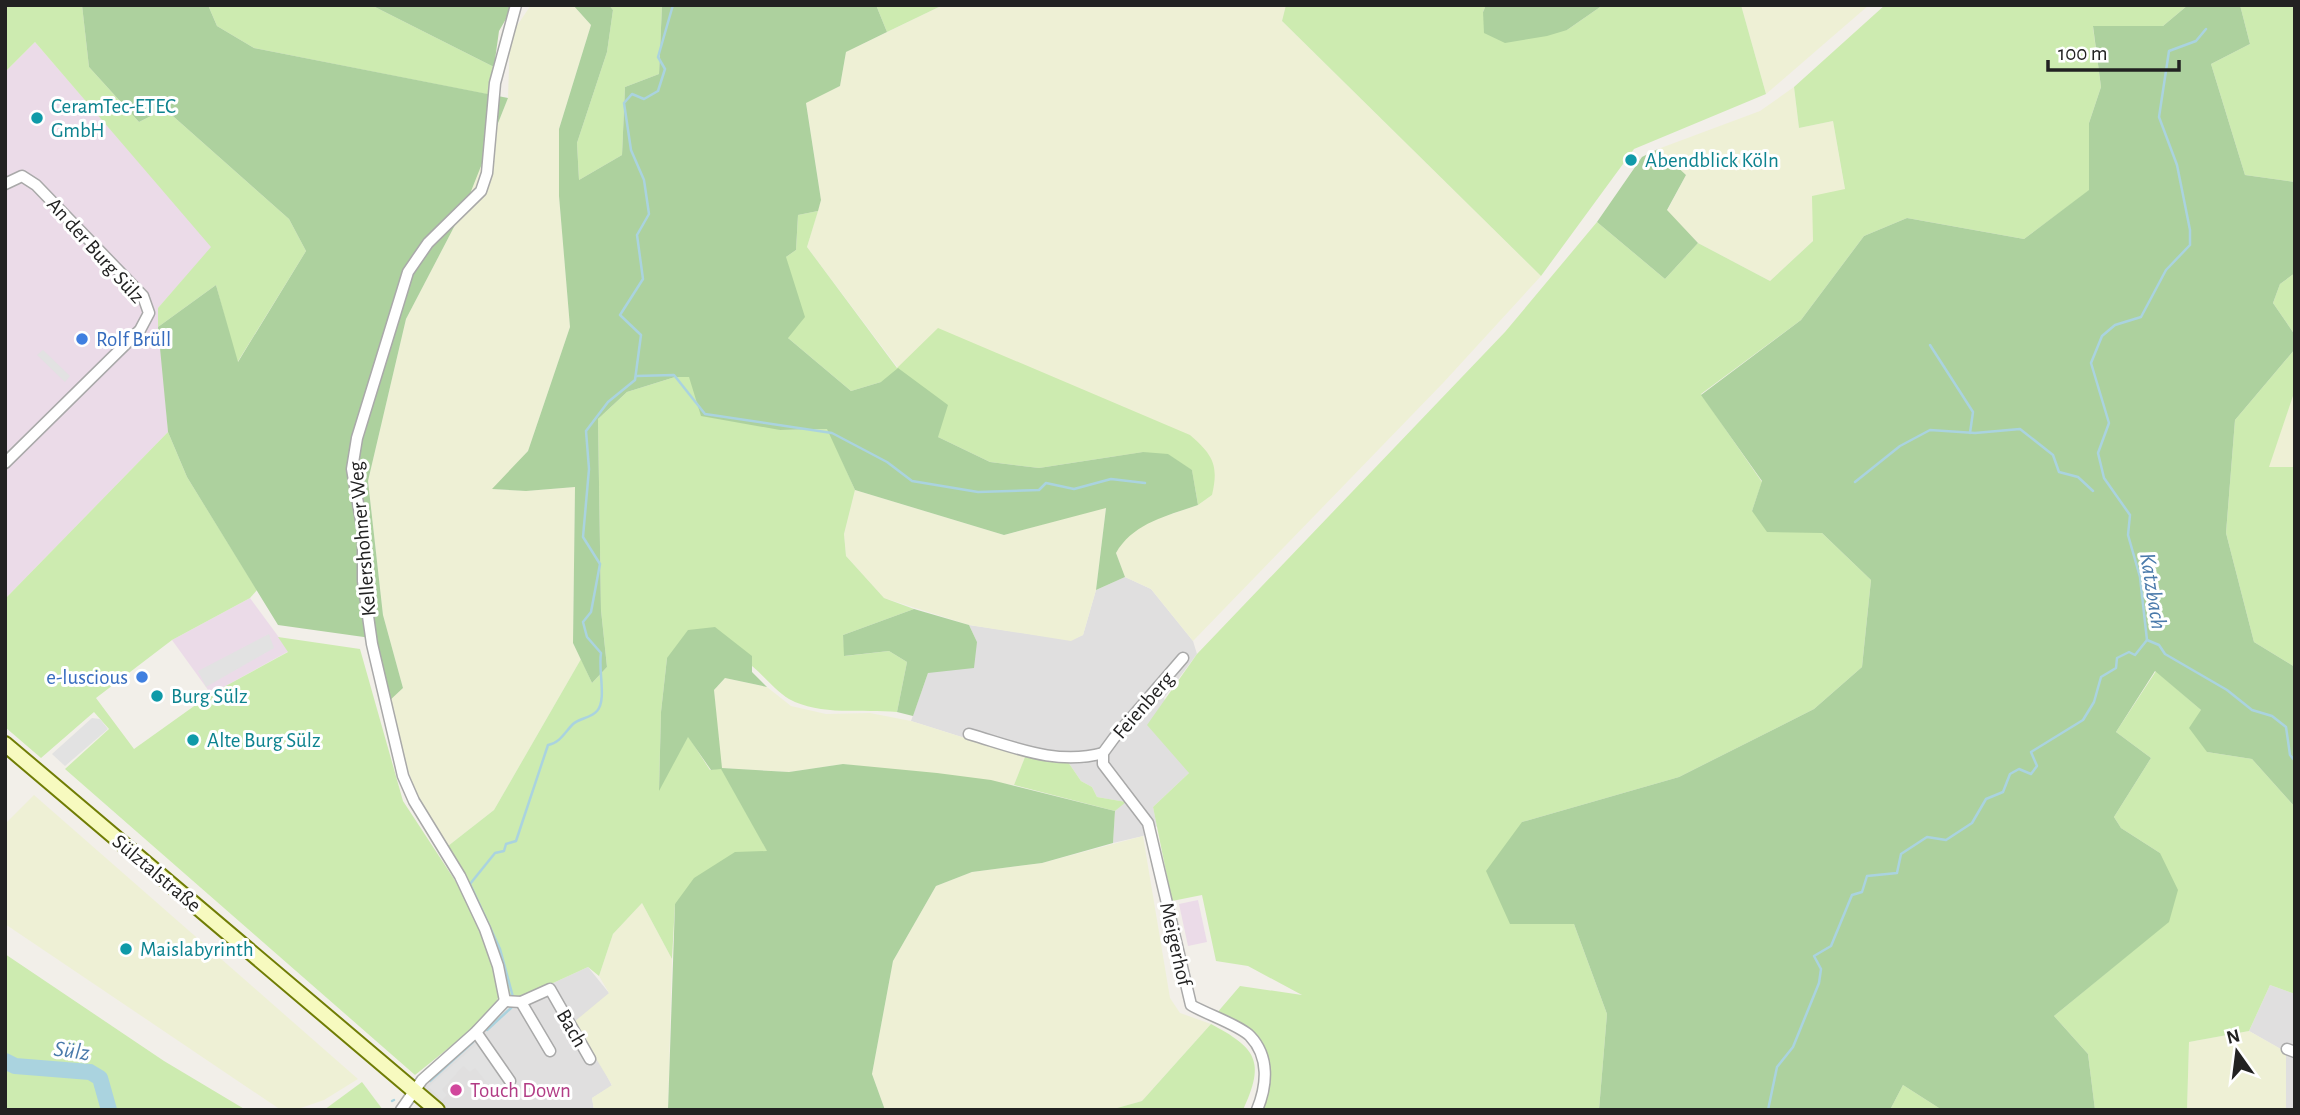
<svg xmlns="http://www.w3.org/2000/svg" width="2300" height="1115" font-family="'Alegreya Sans',sans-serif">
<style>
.residential{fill:#e0dfdf}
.industrial{fill:#ebdbe8}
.farmland{fill:#eef0d5}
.grass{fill:#cdebb0}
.forest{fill:#add19e}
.parking{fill:#e2e2e2}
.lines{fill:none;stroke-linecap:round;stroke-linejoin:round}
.stream{stroke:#aad3df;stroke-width:2.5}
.river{stroke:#aad3df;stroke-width:16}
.minor-casing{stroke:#a9a9a9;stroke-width:13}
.secondary-casing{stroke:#707d05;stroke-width:18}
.minor{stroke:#fff;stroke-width:10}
.secondary{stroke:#f7fabf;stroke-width:14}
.culture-dot{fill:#0f9aa8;stroke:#fff;stroke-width:2.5}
.shop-dot{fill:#3f7fe0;stroke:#fff;stroke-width:2.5}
.hotel-dot{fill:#d1479c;stroke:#fff;stroke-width:2.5}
.labels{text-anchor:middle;stroke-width:6;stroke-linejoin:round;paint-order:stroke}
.culture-label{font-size:21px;fill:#0d838f;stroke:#fff;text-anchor:start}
.street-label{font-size:21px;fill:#222;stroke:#fff}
.shop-label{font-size:21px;fill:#366cbe;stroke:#fff;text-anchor:start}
.hotel-label{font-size:21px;fill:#b23c85;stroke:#fff;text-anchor:start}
.water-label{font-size:23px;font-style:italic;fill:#4a7aab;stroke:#fff}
</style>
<rect width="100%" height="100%" fill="#f2efe9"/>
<g class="residential">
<polygon points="1125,577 1151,589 1193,641 1197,654 1164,698 1189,773 1153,807 1157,826 1143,836 1113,843 1115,811 1125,802 1097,797 1092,787 1081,781 1068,762 1025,757 911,721 928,673 977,642 969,625 1071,640 1083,635 1096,590"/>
<polygon points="588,967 609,993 601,1064 612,1086 592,1098 594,1110 448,1110 421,1089 516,1000"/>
<polygon points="2270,985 2295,994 2295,1110 2286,1110 2286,1052 2249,1031"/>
</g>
<g class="industrial">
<polygon points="35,42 212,247 158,308 168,432 5,599 5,72"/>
<polygon points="250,598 289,651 211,694 172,640"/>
<polygon points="1198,900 1207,942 1188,946 1179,904"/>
</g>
<g class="farmland">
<polygon points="531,5 573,5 591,25 559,129 559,196 570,327 528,451 493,489 526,491 575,487 573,643 581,659 494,810 448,846 417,799 388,702 403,688 383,615 368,481 406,319 466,204 508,98 510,36"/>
<polygon points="943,5 1286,5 1282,21 1541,276 1443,383 1193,641 1151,589 1125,577 1116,553 1125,537 1151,521 1198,505 1212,495 898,368 807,247 821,200 806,102 840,86 846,52"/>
<polygon points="1741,5 1869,5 1766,94"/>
<polygon points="1794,87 1799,128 1833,121 1845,190 1813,241 1770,281 1698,243 1667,211 1686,175 1658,149 1760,111"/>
<polygon points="2295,390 2295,467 2268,468"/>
<polygon points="855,490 1004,535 1106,507 1096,590 1083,635 1071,641 969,625 884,598 846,556 844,534"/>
<polygon points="725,678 767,687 791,706 826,714 870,713 911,721 1025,757 1014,785 843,764 789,772 721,768 714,690"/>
<polygon points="34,795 358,1079 324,1100 295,1110 281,1110 5,924 5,824"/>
<polygon points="1143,836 1170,998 1180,1013 1211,1024 1142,1101 1110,1110 885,1110 872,1074 893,961 936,886 972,872 1042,863"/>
<polygon points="642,903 672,959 668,1110 594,1110 592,1098 612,1085 574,1022 609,993 599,976 613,934"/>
<polygon points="2249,1031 2286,1052 2286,1110 2187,1110 2189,1042"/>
</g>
<g class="grass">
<polygon points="5,5 82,5 89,67 139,122 165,109 289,219 306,251 237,363 216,285 158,327 158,308 211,247 35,42 5,72"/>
<polygon points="208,5 371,5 494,67 491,95 254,48 217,26"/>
<polygon points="609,5 662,5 659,74 625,87 622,155 579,180 577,143 607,52 613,10"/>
<polygon points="876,5 943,5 887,32"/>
<polygon points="1286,5 1486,5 1483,12 1567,30 1603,5 1741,5 1766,94 1634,149 1541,276 1282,21"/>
<path d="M1885 5H2188L2163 26 2093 27 2101 87 2089 123 2090 190 2024 239 1907 218 1864 236 1801 320 1701 394 1762 482 1752 511 1822 533 1871 580 1862 667 1814 709 1679 777 1522 822 1510 924H1574L1607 1014 1599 1110H1259C1271 1084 1273 1054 1251 1032 1243 1024 1226 1019 1216 1014L1240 986 1302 995 1248 966 1216 961 1202 895 1172 901 1153 807 1189 773 1147 725 1197 654 1505 332 1597 222 1665 279 1698 243 1770 281 1813 241 1812 196 1845 189 1833 121 1799 128 1794 87Z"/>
<polygon points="2240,5 2295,5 2295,182 2245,175 2211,64 2250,44"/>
<path d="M818 211 807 247 897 368 938 328 1190 435C1213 455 1219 465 1212 495L1198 505 1192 470 1143 452 1039 468 990 462 938 437 881 382 851 391 788 338 786 257 796 250 798 215Z"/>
<polygon points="2295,273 2295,335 2273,303 2280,284"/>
<polygon points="2295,349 2295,390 2269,467 2295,467 2295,667 2254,642 2226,533 2235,420"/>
<path d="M675 377H689L780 430 828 429 855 490 844 534 846 556 884 598 914 609 843 635 845 656 889 651 907 662 897 712C863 709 820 716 789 699 776 691 764 676 752 666V656L667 658 661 712 659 789 688 736 710 770 721 768 768 852 675 904 672 959 642 903 613 934 599 976 588 967 516 1000 509 997 493 936 448 846 494 810 581 659 592 683 607 667 601 610 598 419 627 392Z"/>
<polygon points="168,432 187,477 257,590 250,598 172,640 96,698 134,749 211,694 288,652 278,637 360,649 403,801 456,882 478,924 495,964 500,993 491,1014 415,1075 65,769 109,729 94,712 41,758 5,727 5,599"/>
<polygon points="2156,671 2201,710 2207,752 2252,759 2295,807 2295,994 2270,985 2249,1031 2189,1042 2187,1110 2095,1110 2088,1054 2054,1016 2169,921 2160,853 2121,828 2114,817 2151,758 2116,732"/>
<polygon points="1025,757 1068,762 1081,781 1092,787 1097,797 1126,802 1115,811 1014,785"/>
<polygon points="5,954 164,1061 246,1110 5,1110"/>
<path d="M1211 1024C1256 1048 1266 1061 1243 1110H1110L1142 1101Z"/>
<polygon points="362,1082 383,1110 324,1110"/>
<polygon points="1903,1085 1942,1110 1890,1110"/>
</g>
<g class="forest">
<polygon points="82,5 208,5 217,26 254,48 508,98 466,204 406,319 368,481 383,615 403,688 388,702 371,638 278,625 187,477 168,432 158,327 216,285 238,362 306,251 289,219 165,109 139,122 89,67"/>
<polygon points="371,5 514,5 499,31 494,67"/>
<path d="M573 5H609L613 10 607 52 577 143 579 180 622 155 625 87 659 74 662 5H876L887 32 846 52 840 86 806 103 821 200 818 211 798 215 796 250 786 257 805 317 788 338 851 391 881 382 898 368 948 405 938 437 990 462 1039 468 1143 452 1168 454 1192 470 1198 505C1167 516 1133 523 1116 553L1125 577 1096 590 1106 508 1004 535 855 490 827 429 780 430 701 416 689 377H675L627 392 598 419 601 610 607 667 592 683 573 643 575 487 526 491 492 489 528 451 570 327 559 196V129L591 25Z"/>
<polygon points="1486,5 1603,5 1567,30 1547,36 1505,43 1484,33 1483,12"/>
<polygon points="2188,5 2240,5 2250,44 2211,64 2245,175 2295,182 2295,273 2280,284 2273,303 2295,335 2295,349 2235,420 2226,533 2254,642 2295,667 2295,807 2252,759 2207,752 2189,728 2201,710 2155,671 2116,732 2151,758 2114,817 2121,828 2160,853 2178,890 2169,922 2054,1016 2088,1054 2095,1110 1942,1110 1903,1085 1890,1110 1599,1110 1607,1014 1574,924 1510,924 1486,871 1522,822 1679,777 1814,709 1862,667 1871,580 1822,533 1767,532 1752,511 1762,481 1701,395 1801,320 1864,236 1907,218 2024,239 2089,190 2089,123 2101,87 2093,26 2163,26"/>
<polygon points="1658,149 1686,175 1667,210 1698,243 1665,279 1597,222 1642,157"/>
<polygon points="914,609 969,625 977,642 974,668 928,673 913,716 897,712 907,662 889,651 844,656 843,635"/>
<polygon points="715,627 752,656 752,672 767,687 725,678 714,690 722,768 789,772 843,764 937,773 991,780 1115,811 1113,843 1042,863 972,872 936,886 893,961 872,1074 885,1110 668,1110 675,904 694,878 735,852 767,851 721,769 711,770 688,737 659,791 661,712 667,658 688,630"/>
</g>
<g class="parking">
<polygon points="43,350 70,376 65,382 37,355"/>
<polygon points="269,634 274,648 206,687 198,671"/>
<polygon points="92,718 100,719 108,729 65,766 52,754"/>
<polygon points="479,1042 508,1083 495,1093 475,1068 470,1072 463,1066 442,1090 447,1095 442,1100 428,1087"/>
</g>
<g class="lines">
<g class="stream">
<polyline points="1930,345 1973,412 1970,433"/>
<polyline points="636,376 674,375 705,414 832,433 887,462 912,481 978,492 1039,490 1046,483 1074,489 1111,479 1145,483"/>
<polyline points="1855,482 1900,446 1930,430 1975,433 2020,429 2053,455 2059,472 2078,477 2093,491"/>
<polyline points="2147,640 2159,645 2165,654 2227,690 2252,710 2272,716 2286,727 2290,755 2295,761"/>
<path d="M513 997 500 949 470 884 495 853 504 851 506 844 516 841 548 745C560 743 565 732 573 724 580 718 591 718 597 711 607 700 598 671 601 653L587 637 583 622 591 612 600 564 583 537 589 469 586 431 608 402 635 380 641 335 620 315 643 279 637 235 649 214 644 180 631 150 624 103 632 94 644 99 658 91 665 69 658 57 673 5"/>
<polyline points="487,1030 512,1007"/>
<polyline points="430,1081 473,1042"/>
<polyline points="392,1101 394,1100"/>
<polyline points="1768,1110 1777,1067 1793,1047 1819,983 1821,969 1814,956 1831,946 1852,895 1862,892 1867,876 1897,873 1901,854 1927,837 1946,840 1972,823 1986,799 2003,792 2010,774 2019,769 2031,774 2037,766 2031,752 2083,720 2094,702 2101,677 2116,668 2117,658 2129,652 2135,655 2147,640 2140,577 2128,535 2130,515 2104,478 2098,453 2109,423 2091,363 2102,336 2115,325 2141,317 2166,270 2190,245 2190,230 2177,165 2159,117 2169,51 2196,41 2206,29"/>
</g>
<polyline class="river" points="5,1061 15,1066 90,1072 100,1078 109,1110"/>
<g class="minor-casing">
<g id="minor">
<polyline points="5,184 22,176 36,185 143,296 149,313 140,330 5,463"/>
<path d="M1183 658 1114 738 1103 753V764L1148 823 1191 1005C1206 1014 1239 1025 1250 1036 1270 1057 1267 1086 1257 1110"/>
<path d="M969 734C1014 747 1057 766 1103 753"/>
<polyline points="505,1001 498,966 485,929 460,876 414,801 403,776 372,644 363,581 363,532 352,469 357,438 408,272 428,243 481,191 487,173 495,83 516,5"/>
<polyline points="505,1001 521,1002 550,989 590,1059"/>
<polyline points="521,1002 550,1051"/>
<polyline points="476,1032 510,1081"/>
<polyline points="2287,1049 2295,1052"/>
<polyline points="401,1110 422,1080 476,1032 505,1001"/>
</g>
</g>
<g class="secondary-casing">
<polyline id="secondary" points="5,744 437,1110"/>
</g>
<use href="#minor" class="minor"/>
<use href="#secondary" class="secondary"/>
</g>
<g class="culture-dot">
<circle cx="37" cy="118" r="7"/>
<circle cx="1631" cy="160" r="7"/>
<circle cx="157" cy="696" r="7"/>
<circle cx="193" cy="740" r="7"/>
<circle cx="126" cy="949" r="7"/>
</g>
<g class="shop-dot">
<circle cx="82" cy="339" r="7"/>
<circle cx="142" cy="677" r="7"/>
</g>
<circle class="hotel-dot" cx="456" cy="1090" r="7"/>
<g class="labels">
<g class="culture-label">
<text x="51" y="113">CeramTec-ETEC<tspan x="51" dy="24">GmbH</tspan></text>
<text x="1645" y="167">Abendblick Köln</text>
<text x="171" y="703">Burg Sülz</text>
<text x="207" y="747">Alte Burg Sülz</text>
<text x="140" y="956">Maislabyrinth</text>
</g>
<g class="street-label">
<text transform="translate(96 250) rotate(48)" y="7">An der Burg Sülz</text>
<text transform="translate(362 539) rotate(-95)" y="7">Kellershohner Weg</text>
<text transform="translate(1143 705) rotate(-49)" y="7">Feienberg</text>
<text transform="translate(157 873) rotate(40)" y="7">Sülztalstraße</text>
<text transform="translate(1176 944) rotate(77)" y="7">Meigerhof</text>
<text transform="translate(572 1028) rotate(60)" y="7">Bach</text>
</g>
<g class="shop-label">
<text x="96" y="346">Rolf Brüll</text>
<text x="128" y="684" text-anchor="end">e-luscious</text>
</g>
<g class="hotel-label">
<text x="470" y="1097">Touch Down</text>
</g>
<g class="water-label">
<text transform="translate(2154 591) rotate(81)" y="8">Katzbach</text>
<text transform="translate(72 1050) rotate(8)" y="8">Sülz</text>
</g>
</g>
<rect width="2300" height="1115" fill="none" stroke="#222222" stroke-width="14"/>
<g transform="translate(2237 1052) rotate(346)" stroke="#ffffff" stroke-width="5" paint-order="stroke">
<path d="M0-5L12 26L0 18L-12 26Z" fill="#222222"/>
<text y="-10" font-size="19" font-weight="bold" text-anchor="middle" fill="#222222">N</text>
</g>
<path d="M2048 60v10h131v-10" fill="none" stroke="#222222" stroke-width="3.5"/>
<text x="2058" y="60" font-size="21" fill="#222222" stroke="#ffffff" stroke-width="5" paint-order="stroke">100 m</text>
</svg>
